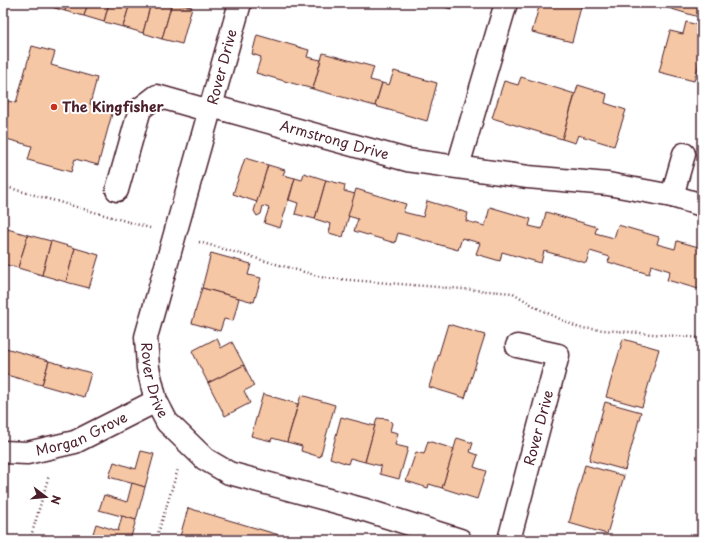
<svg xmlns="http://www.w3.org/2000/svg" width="705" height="543" font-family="'Playpen Sans',sans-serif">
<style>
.building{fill:#f5c7a4;stroke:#4a1f2b}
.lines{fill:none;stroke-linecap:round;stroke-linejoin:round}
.minor-casing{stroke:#4a1f2b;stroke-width:25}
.path{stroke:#4a1f2b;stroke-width:2.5;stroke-dasharray:1 3;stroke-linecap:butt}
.minor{stroke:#fff;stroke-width:22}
.poi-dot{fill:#c8321e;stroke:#fff;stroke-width:1.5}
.labels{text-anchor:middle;stroke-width:4;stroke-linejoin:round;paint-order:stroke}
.street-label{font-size:14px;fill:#4a1f2b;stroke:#fff}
.poi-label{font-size:14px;font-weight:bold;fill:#4a1f2b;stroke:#fff;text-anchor:start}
</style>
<rect width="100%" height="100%" fill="#fff"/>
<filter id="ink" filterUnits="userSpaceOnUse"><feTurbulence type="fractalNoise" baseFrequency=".025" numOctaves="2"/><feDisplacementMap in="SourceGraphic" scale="8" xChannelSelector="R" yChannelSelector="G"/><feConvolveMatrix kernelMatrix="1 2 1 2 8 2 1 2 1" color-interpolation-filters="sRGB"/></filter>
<g filter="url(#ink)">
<g class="building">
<polygon points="45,3 67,3 65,11 45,5"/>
<polygon points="67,3 88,3 84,16 65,11"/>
<polygon points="88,3 109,3 104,22 84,16"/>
<polygon points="109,3 130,3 123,27 104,22"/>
<polygon points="130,3 151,3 143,33 123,27"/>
<polygon points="151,3 172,3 162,39 143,33"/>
<polygon points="172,3 192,7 182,44 162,39"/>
<polygon points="431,3 453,3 451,9"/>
<polygon points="540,3 582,3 572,42 532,32"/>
<polygon points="667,3 702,3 702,18 665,7"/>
<polygon points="686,22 702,26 702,53 694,81 659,72 670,31 683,34"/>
<polygon points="257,35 309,50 307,57 321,60 313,89 256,73 261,57 252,54"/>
<polygon points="32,46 55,52 51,65 97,78 90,104 113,110 98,165 75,159 71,172 28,160 32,146 3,138 3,118 8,101 16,103"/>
<polygon points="323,53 374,67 370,80 382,83 375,106 313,89"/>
<polygon points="394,71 437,83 427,121 375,106 382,83 389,85"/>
<polygon points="521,77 575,94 562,139 492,118 504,81 518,85"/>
<polygon points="578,85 607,94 605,103 626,110 614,146 578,135 575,143 562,139"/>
<polygon points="245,158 268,165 257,202 233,194"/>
<polygon points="268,165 285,170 283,175 295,178 280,228 264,223 269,208 263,206 261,214 257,216 254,211"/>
<polygon points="304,173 326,180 315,219 295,214 298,203 289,200 295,178 302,180"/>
<polygon points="326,180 345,185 344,191 355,194 343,237 329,233 331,224 315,219"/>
<polygon points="356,189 406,204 403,212 423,217 427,201 468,213 466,221 485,226 490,207 531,219 529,226 542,229 546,212 597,227 595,233 614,238 618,225 659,237 657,244 675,249 677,241 702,248 702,290 667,280 670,271 651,265 649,274 608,262 610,257 590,251 586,263 544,251 541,263 502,252 500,261 476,254 480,243 462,238 458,250 398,233 395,243 354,231 358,219 348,216"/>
<polygon points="4,228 28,235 18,268 3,264"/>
<polygon points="28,235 51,241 42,275 18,268"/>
<polygon points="51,241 75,248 66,282 42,275"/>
<polygon points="75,248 99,255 89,288 66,282"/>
<polygon points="211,253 251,264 248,275 261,278 254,302 202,288"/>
<polygon points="202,288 239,298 233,321 224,319 220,331 192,323"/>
<polygon points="448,324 485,335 465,398 429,387"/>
<polygon points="217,338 221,348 232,342 244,365 208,383 192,351"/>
<polygon points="623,339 659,349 642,407 606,397"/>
<polygon points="6,348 49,361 42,385 3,374 3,360"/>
<polygon points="49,361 91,373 84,397 42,385"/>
<polygon points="244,365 254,386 244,391 250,403 225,416 208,383"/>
<polygon points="263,394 298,404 287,442 272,438 271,441 251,436"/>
<polygon points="301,395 335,405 320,457 301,451 302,446 287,442"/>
<polygon points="605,402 641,412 625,470 589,460"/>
<polygon points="341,417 375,426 365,462 350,458 348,464 330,458"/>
<polygon points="377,418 388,419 392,423 390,431 398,433 395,445 408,448 399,479 380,474 381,466 365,462"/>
<polygon points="457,438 473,443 470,452 478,455 474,467 486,471 477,499 442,488"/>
<polygon points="428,441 454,449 442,488 429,484 428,488 406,481 416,452 424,454"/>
<polygon points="141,451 154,454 145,487 109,477 114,462 136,469"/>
<polygon points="585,465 624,476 607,534 569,523"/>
<polygon points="3,475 6,476 3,486"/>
<polygon points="132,483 145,487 136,520 99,510 104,495 127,502"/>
<polygon points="188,508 296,540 179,540"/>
<polygon points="122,516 136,520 130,540 91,540 96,524 118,531"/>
</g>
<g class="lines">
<g class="minor-casing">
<g id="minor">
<path id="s1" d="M240 3 146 337 148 368 156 401 167 422 205 459 229 473 362 509 460 540"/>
<path id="s2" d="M211 106 407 160 528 177 608 184 672 196 702 205"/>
<polyline points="458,166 506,3"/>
<polyline points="117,190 140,109 157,96 210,111"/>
<polyline points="672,196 684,154"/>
<path id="s3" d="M3 452 27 453 75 442 156 401"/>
<path id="s4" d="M509 540 558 355 517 346"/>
</g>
</g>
<g class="path">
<polyline points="3,186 150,228"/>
<polyline points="199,242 325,278 513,293 539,309 579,328 702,338"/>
<polyline points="30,540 49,475"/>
<polyline points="156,540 178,469"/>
<polyline points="352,540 354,533"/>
</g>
<use href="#minor" class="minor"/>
</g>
</g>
<circle class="poi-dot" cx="54" cy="107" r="4"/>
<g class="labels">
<g class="street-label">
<text transform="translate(222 67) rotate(-75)" y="5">Rover Drive</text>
<text dy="5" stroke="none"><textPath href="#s2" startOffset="128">Armstrong Drive</textPath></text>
<text dy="5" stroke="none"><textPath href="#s1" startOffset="391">Rover Drive</textPath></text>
<text dy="5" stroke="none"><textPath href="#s4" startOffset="116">Rover Drive</textPath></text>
<text dy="5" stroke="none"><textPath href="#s3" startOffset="82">Morgan Grove</textPath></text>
</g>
<g class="poi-label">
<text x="62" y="112">The Kingfisher</text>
</g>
</g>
<rect width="705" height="543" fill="none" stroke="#fff" stroke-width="16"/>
<rect x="8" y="8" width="689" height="527" fill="none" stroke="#4a1f2b" stroke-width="1.5" filter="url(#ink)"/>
<g transform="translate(46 497) rotate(106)" stroke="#ffffff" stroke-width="3" paint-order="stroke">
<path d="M0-3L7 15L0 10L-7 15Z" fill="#4a1f2b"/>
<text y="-6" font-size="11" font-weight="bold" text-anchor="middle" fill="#4a1f2b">N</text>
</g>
</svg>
